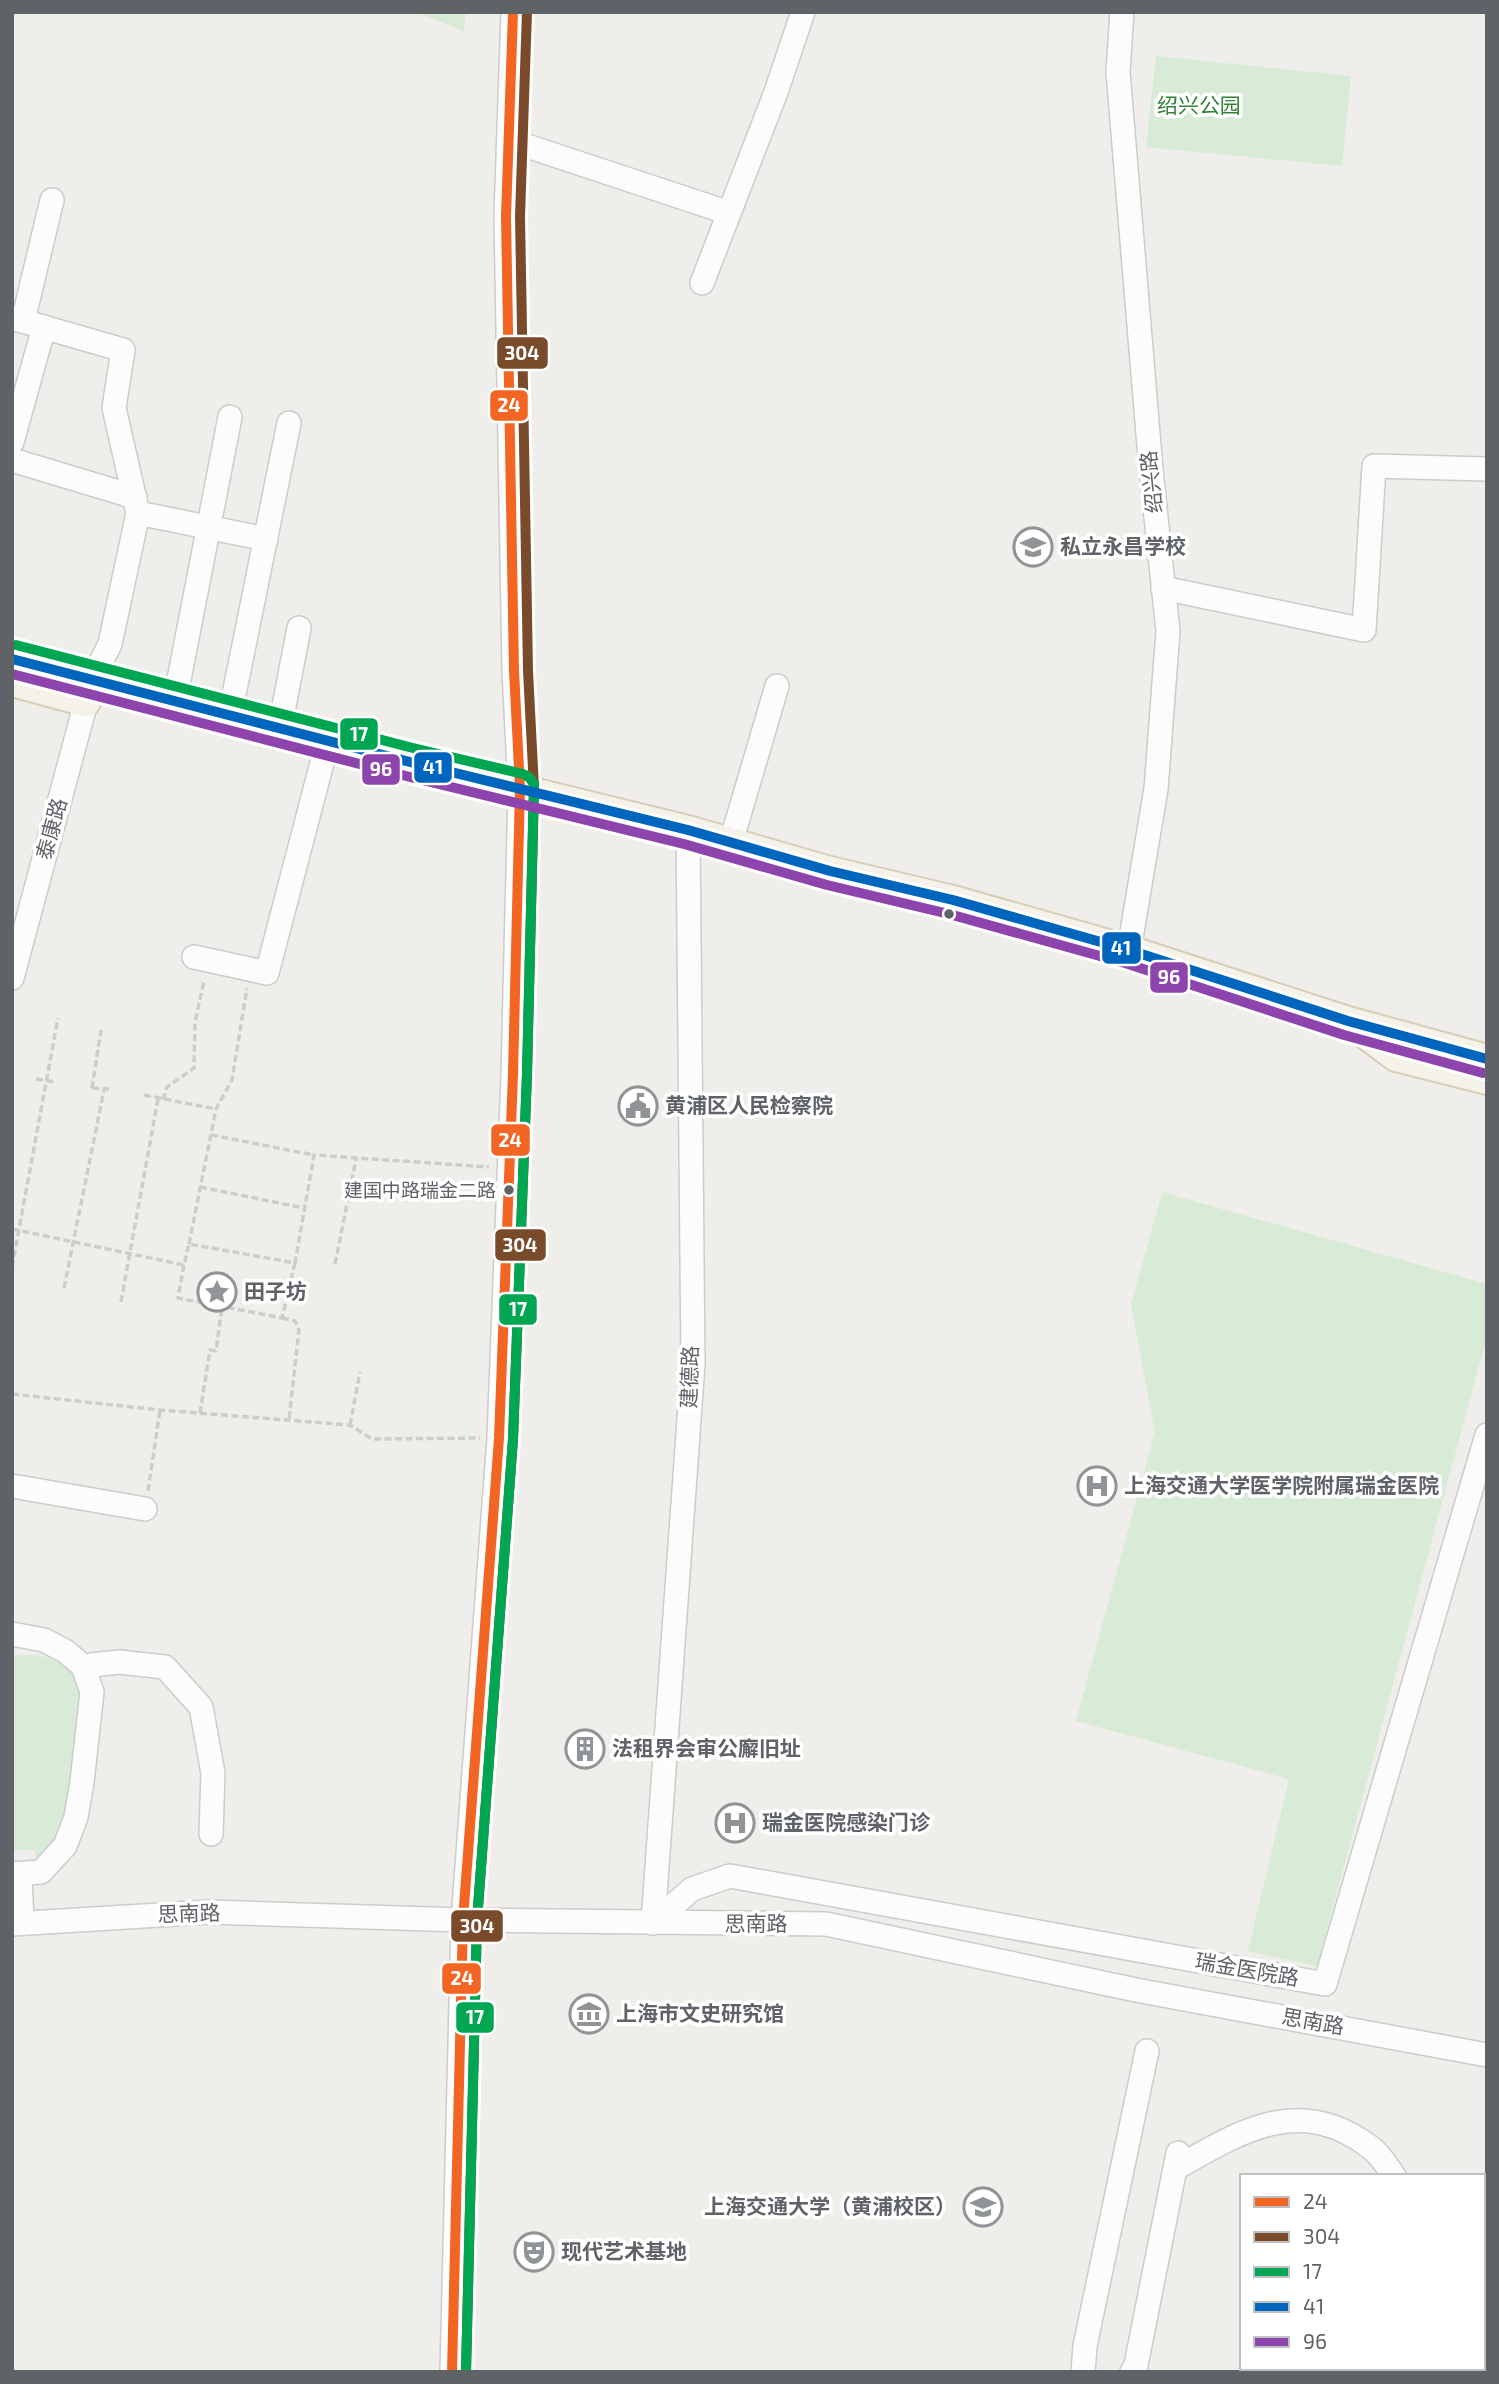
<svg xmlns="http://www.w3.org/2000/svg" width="1499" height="2384" font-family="'Exo 2','Noto Sans SC',sans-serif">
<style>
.green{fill:#d8ebd6}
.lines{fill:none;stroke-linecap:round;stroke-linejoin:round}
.minor-casing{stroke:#cbcccc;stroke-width:26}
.major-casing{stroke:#d7ceb8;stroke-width:32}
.path{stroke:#cacfcc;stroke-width:3.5;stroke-dasharray:7 3.5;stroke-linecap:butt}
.minor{stroke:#fdfcfc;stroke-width:23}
.major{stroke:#f4f2e9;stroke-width:28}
.bus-1-casing{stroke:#fff;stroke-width:16}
.bus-2-casing{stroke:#fff;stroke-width:16}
.bus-3-casing{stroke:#fff;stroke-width:16}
.bus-4-casing{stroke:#fff;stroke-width:16}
.bus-5-casing{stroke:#fff;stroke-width:16}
.bus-1{stroke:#f26522;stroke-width:10}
.bus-2{stroke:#7a4b2a;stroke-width:10}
.bus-3{stroke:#00a651;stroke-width:10}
.bus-4{stroke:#0065bd;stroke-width:10}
.bus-5{stroke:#8e44ad;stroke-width:10}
.bus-dot{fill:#5f6368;stroke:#fff;stroke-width:2.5}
.labels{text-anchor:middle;stroke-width:7;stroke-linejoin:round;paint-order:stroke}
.bus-label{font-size:19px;fill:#5f6368;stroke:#fff;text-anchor:end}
.park-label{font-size:21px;fill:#348238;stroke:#fff}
.street-label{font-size:21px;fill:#5f6368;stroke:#fff}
.poi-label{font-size:21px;font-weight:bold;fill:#5f6368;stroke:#fff;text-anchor:start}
.line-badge{stroke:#fff;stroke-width:2.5}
.badge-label{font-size:19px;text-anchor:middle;font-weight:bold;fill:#fff}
</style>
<rect width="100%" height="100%" fill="#efeeea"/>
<g class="green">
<polygon points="415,12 466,12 464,31"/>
<polygon points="1156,56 1351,76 1342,166 1146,147"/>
<polygon points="1162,1192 1487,1284 1487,1336 1317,1966 1248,1951 1289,1779 1076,1721 1155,1432 1131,1305"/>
<polygon points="12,1655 40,1655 68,1667 84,1696 71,1805 54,1840 36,1862 35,1850 12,1850"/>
</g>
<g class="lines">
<g class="minor-casing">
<g id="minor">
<polyline points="1122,12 1118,72 1151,470 1168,631 1156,789 1129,950"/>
<polyline points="509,140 729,213"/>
<polyline points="702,283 776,92 803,12"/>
<polyline points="12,318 123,350 114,408 138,513 110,644 92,680"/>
<polyline points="23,321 52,200"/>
<polyline points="12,442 44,327"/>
<polyline points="12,460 135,497"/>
<polyline points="138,513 266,539"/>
<polyline points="1163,588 1364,630 1374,466 1487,469"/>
<polyline points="175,700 230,417"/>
<polyline points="230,714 289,423"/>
<polyline points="280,727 299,628"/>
<polyline points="731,842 777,686"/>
<polyline points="194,957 267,973 328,740"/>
<polyline points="12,978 86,702"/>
<polyline points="12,1486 145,1509"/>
<polyline points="12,1634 44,1640 65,1651 83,1666 92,1692 82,1782 76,1817 65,1846 41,1872 12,1874"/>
<polyline points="83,1666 119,1662 165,1667 201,1707 213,1773 211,1834"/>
<polyline points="20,1875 22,1923"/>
<polyline points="653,1923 692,1889 730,1876 1325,1984 1487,1435"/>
<polyline points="653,1923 693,1364 688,830"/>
<polyline points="12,1924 209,1912 463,1920 826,1924 1136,1990 1487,2055"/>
<path d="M1176 2168C1241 2131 1300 2094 1370 2147 1380 2154 1387 2166 1394 2176"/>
<polyline points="1483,2203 1487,2203"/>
<polyline points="452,2372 463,1920 499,1438 513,1074 520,788 514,671 506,216 513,12"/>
<polyline points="1083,2372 1085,2346 1147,2051"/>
<polyline points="1132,2372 1136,2365 1178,2153"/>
</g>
</g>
<g class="major-casing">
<g id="major">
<polyline points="12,659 410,762 688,830 830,871 953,900 1129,950 1348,1021 1487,1059"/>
<polyline points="12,682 86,702 92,680"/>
<polyline points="1361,1031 1396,1057 1487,1080"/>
</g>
</g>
<g class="path">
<polyline points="36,1079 55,1082"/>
<polyline points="92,1088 101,1030"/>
<polyline points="92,1088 109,1089"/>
<polyline points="144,1095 216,1109"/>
<polyline points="163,1100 167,1087 194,1068 195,1022 204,981"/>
<polyline points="211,1135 314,1155"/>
<polyline points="200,1187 304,1208"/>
<polyline points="12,1229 184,1265 189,1244 295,1263 314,1155 489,1167"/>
<polyline points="189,1244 216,1109 232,1080 247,988"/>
<polyline points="335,1264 356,1159"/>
<polyline points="184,1265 178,1298 282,1318 295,1263"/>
<polyline points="12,1267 58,1018"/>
<polyline points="64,1288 104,1090"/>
<polyline points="121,1302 158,1099"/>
<polyline points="282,1318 295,1321 299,1330 289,1420"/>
<polyline points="12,1394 160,1410 350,1425 372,1439 480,1438"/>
<polyline points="200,1413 210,1350 216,1351 222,1307"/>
<polyline points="350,1425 360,1372"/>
<polyline points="148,1491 160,1410"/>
</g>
<use href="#minor" class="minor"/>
<use href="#major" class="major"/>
<g class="bus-1-casing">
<polyline id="bus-1" points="452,2372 463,1920 499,1438 513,1074 520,788 514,671 506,216 513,12"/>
</g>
<g class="bus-2-casing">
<polyline id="bus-2" points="466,2372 477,1921 513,1439 527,1074 534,788 528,671 520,216 527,12"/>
</g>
<g class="bus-3-casing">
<polyline id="bus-3" points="16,645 413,748 523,774 529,777 534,784 527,1074 513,1439 477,1921 466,2372"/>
</g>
<g class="bus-4-casing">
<polyline id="bus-4" points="12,659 410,762 688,830 830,871 953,900 1129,950 1348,1021 1487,1059"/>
</g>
<g class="bus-5-casing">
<polyline id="bus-5" points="12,674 406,776 684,844 827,885 949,914 1125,963 1344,1035 1483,1073"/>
</g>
<use href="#bus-1" class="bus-1"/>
<use href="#bus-2" class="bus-2"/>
<use href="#bus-3" class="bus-3"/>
<use href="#bus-4" class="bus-4"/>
<use href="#bus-5" class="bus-5"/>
</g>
<defs>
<g id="school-ring" transform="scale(2.0125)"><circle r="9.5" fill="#fff" stroke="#919496" stroke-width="1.5"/><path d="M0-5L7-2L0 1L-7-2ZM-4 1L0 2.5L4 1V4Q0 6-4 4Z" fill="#919496"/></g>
<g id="civic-ring" transform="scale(2.0125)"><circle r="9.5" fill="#fff" stroke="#919496" stroke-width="1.5"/><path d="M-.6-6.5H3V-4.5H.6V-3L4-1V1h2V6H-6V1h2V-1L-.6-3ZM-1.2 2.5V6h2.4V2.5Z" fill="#919496"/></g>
<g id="sight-ring" transform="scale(2.0125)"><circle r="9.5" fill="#fff" stroke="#919496" stroke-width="1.5"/><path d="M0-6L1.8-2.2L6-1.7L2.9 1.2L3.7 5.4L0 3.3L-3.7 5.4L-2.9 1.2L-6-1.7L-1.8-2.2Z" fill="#919496"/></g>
<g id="hospital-ring" transform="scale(2.0125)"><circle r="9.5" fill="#fff" stroke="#919496" stroke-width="1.5"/><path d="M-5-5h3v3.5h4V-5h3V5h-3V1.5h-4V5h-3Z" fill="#919496"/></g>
<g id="building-ring" transform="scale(2.0125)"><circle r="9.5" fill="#fff" stroke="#919496" stroke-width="1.5"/><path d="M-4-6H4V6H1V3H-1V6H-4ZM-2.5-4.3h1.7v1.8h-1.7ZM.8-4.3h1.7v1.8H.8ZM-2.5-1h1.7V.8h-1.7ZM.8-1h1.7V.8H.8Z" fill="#919496"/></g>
<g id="museum-ring" transform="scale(2.0125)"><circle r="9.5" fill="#fff" stroke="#919496" stroke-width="1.5"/><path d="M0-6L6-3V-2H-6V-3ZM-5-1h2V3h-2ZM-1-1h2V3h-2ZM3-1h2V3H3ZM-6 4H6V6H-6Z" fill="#919496"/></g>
<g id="university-ring" transform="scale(2.0125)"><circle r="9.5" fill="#fff" stroke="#919496" stroke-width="1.5"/><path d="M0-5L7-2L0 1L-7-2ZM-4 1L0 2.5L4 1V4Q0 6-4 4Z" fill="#919496"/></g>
<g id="theatre-ring" transform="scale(2.0125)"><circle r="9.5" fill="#fff" stroke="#919496" stroke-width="1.5"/><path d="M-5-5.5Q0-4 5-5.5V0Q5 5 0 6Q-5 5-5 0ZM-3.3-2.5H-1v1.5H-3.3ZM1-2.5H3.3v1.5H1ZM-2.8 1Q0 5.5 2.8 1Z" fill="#919496"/></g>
</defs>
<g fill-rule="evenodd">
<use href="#school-ring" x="1033" y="547"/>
<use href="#civic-ring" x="638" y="1106"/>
<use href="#sight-ring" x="217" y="1292"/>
<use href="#hospital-ring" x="1097" y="1486"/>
<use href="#building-ring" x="585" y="1749"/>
<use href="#hospital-ring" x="735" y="1823"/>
<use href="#museum-ring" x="589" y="2014"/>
<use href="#university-ring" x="983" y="2207"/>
<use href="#theatre-ring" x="534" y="2252"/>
</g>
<g class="bus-dot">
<circle cx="949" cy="914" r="6"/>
<circle cx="509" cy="1190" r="6"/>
</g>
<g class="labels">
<g class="bus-label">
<text x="496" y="1197">建国中路瑞金二路</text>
</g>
<g class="park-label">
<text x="1199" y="113">绍兴公园</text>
</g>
<g class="street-label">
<text transform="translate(1152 482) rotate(-96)" y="7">绍兴路</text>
<text transform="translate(52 829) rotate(-75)" y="7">泰康路</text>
<text transform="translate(690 1377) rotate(-88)" y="7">建德路</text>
<text transform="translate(189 1914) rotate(-2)" y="7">思南路</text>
<text x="756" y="1931">思南路</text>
<text transform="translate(1247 1970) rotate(10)" y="7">瑞金医院路</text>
<text transform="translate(1313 2022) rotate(10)" y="7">思南路</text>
</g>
<g class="poi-label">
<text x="1060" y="554">私立永昌学校</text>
<text x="665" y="1113">黄浦区人民检察院</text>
<text x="244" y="1299">田子坊</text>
<text x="1124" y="1493">上海交通大学医学院附属瑞金医院</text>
<text x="612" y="1756">法租界会审公廨旧址</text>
<text x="762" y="1830">瑞金医院感染门诊</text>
<text x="616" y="2021">上海市文史研究馆</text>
<text x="956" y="2214" text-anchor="end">上海交通大学（黄浦校区）</text>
<text x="561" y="2259">现代艺术基地</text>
</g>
</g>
<g class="line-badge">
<rect x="496" y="336" width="53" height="34" rx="7" fill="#7a4b2a"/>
<rect x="489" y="389" width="40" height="33" rx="7" fill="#f26522"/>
<rect x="339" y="717" width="40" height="34" rx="7" fill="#00a651"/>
<rect x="413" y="751" width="40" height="33" rx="7" fill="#0065bd"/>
<rect x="361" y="753" width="40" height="33" rx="7" fill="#8e44ad"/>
<rect x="1101" y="931" width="41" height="34" rx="7" fill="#0065bd"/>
<rect x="1149" y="961" width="40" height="33" rx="7" fill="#8e44ad"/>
<rect x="490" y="1123" width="41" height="34" rx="7" fill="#f26522"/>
<rect x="494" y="1228" width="53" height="34" rx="7" fill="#7a4b2a"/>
<rect x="498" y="1293" width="40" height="33" rx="7" fill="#00a651"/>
<rect x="450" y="1909" width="54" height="34" rx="7" fill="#7a4b2a"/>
<rect x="441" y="1962" width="41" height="33" rx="7" fill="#f26522"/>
<rect x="455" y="2001" width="40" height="33" rx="7" fill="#00a651"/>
</g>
<g class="badge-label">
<text x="522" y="360">304</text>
<text x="509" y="412">24</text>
<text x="359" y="741">17</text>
<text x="433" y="774">41</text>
<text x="381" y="776">96</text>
<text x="1121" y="955">41</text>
<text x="1169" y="984">96</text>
<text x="510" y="1147">24</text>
<text x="520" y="1252">304</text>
<text x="518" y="1316">17</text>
<text x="477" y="1933">304</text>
<text x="462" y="1985">24</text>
<text x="475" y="2024">17</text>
</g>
<rect width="1499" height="2384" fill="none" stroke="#5f6368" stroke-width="28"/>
<rect x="1240" y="2174" width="245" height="196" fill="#ffffff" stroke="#bfc1c3" stroke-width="2"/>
<rect x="1254" y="2197" width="35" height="10" fill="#f26522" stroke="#bfc1c3" stroke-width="2"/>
<text x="1303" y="2209" font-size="21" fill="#5f6368">24</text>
<rect x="1254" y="2232" width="35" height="10" fill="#7a4b2a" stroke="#bfc1c3" stroke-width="2"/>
<text x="1303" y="2244" font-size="21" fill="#5f6368">304</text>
<rect x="1254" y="2267" width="35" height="10" fill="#00a651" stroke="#bfc1c3" stroke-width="2"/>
<text x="1303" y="2279" font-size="21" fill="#5f6368">17</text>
<rect x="1254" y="2302" width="35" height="10" fill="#0065bd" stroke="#bfc1c3" stroke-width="2"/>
<text x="1303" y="2314" font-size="21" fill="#5f6368">41</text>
<rect x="1254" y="2337" width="35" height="10" fill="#8e44ad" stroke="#bfc1c3" stroke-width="2"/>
<text x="1303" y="2349" font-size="21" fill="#5f6368">96</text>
</svg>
